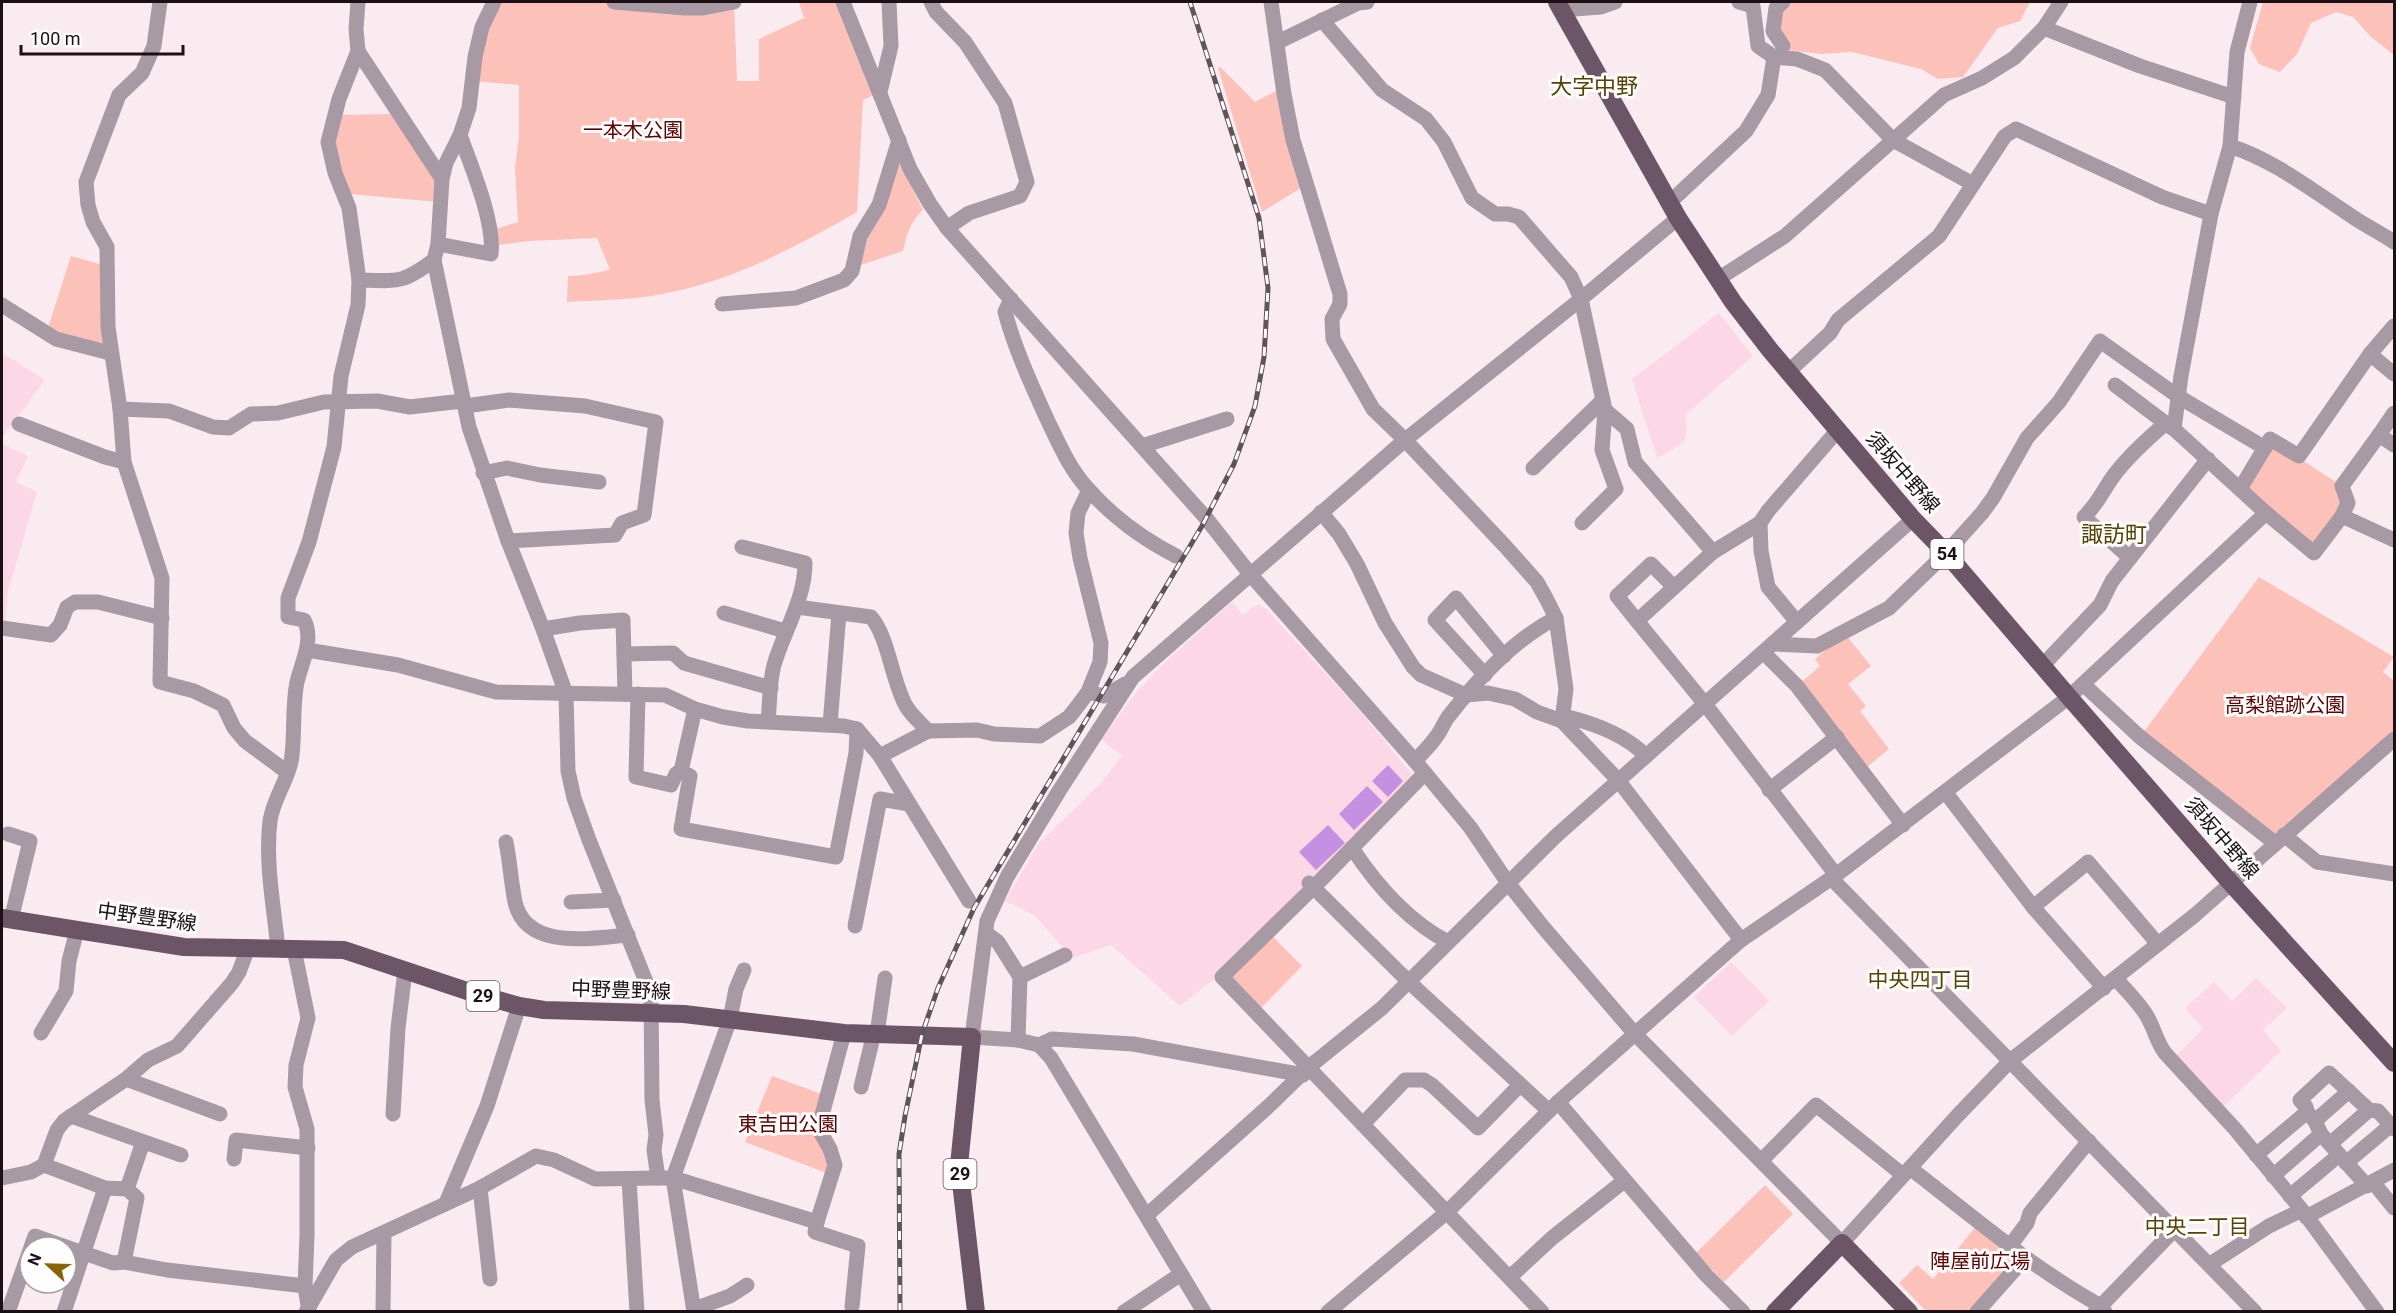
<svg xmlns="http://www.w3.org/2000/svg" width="2396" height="1313" font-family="Roboto,'Noto Sans JP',sans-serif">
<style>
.built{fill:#fcd8e7}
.green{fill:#fcc2b9}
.water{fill:#c590e1}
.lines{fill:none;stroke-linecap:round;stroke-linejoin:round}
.minor{stroke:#a79aa4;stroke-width:15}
.major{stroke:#6b5567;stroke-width:18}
.rail-casing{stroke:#605459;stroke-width:5}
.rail{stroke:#fdfdfd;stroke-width:3;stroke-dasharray:9;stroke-linecap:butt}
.labels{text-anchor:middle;stroke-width:6;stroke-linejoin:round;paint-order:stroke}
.shield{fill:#fdfdfd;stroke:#60575b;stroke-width:1.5}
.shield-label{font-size:18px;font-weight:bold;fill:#1c1015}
.park-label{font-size:20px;fill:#5f0001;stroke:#fdfdfd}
.street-label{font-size:20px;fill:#1c1015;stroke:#fdfdfd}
.neighbourhood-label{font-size:21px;fill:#594100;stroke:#fdfdfd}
.quarter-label{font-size:22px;fill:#594100;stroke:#fdfdfd}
</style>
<rect width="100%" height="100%" fill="#faebf1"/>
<g class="built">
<polygon points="1719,313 1753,356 1685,415 1687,426 1685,440 1677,447 1657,458 1632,379"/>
<polygon points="2,353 45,380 2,438"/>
<polygon points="2,444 28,456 16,482 37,492 8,591 5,628 2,628"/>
<polygon points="1232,602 1243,615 1258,604 1267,610 1360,711 1415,778 1220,974 1180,1006 1111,945 1073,958 1034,915 1005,901 1039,843 1099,785 1122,756 1101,739 1135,694 1165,662"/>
<polygon points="1731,962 1769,1001 1732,1036 1694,997"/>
<polygon points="2256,978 2287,1008 2263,1030 2281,1051 2223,1107 2176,1056 2203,1029 2185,1008 2214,982 2232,1001"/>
</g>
<g class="green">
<path d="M494 2H734L737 81H759V39L804 18 799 2H843L880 92 863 100 857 212C797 246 741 277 672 292 638 300 602 300 567 302L568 276 584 275 610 270 597 238 529 241 492 246 489 231 518 222 515 168 519 136V85L473 81Z"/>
<polygon points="1772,2 2030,2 2020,21 1998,28 1963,77 1938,79 1921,69 1852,52 1821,54 1780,49 1767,34 1769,5"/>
<polygon points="2263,2 2394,2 2394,55 2371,37 2353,17 2336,12 2311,23 2297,54 2280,72 2259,64 2250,48"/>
<polygon points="1220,67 1255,102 1276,91 1304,186 1262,212 1218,68"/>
<path d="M396 114 440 183 438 202 350 194C339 163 330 148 339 115Z"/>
<path d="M900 164 923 210C910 222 907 234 903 251L861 265 866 239Z"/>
<polygon points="71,256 107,266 110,353 46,334"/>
<polygon points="2270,439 2342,486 2348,503 2314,553 2240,489"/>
<polygon points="2259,577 2394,657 2383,672 2394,681 2394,739 2275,843 2140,737"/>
<polygon points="1845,634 1871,666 1848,684 1866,706 1860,711 1889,749 1862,771 1797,686 1820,666 1815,659"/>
<polygon points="1272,936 1302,966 1260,1009 1230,978"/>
<polygon points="772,1076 827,1096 822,1115 832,1175 745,1142"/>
<polygon points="1765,1185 1793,1214 1724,1282 1696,1253"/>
<polygon points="1977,1225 2017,1257 1970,1311 1926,1311 1899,1283 1917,1265 1933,1279"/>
</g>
<g class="water">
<polygon points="1388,765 1403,781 1388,797 1372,781"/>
<polygon points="1367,786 1383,802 1354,830 1339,814"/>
<polygon points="1328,825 1345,843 1316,870 1299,852"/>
</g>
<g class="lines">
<g class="minor">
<polyline points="160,2 154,46 142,73 119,95 86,182 88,205 93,222 107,247 108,327 120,409 124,462 162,578 160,682 194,691 223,705 234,728 245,741 287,772"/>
<polyline points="494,2 482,27 475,57 469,108 460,135 446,163 442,179 438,244 434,260 469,427 508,541 543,629 566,694 568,771 574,798 589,840 651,994 652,1100 656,1135 654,1150 658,1178 673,1178 694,1312"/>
<polyline points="614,2 685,8 703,8 734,2"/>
<polyline points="843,2 910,169 930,204 947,228 1206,518 1250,574 1415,761 1470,827 1508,883 1543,927 1635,1034 1842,1243 1958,1115 2010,1061 2195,915 2394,739"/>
<polyline points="931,2 936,12 965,42 1005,103 1027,182 1020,196 969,213 947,228"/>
<polyline points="1271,2 1284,94 1293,140 1340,294 1340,304 1332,319 1333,339 1373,409 1405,440 1505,546 1537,582 1547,600 1556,618 1566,689 1562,721 1618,780 1741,940"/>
<polyline points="1739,2 1753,6 1758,46 1774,57 1797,59 1825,70 1893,140 1973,184"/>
<polyline points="1561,10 1601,7 1615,2"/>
<polyline points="1322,20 1382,90 1426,119 1444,142 1472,198 1495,214 1508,214 1519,217 1571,277 1581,299 1605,410 1602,450 1616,489 1582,523"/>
<polyline points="2044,28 2140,66 2234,97"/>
<polyline points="1278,42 1358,3 1367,2"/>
<polyline points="1783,46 1773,31 1776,8 1783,2"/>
<polyline points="358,51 442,179"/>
<polyline points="880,92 891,46 889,2"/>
<path d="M2230 146C2273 160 2309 188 2347 213 2362 224 2379 232 2394 242"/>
<polyline points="1669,203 1746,131 1768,95 1774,57"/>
<path d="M438 244 491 254C495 222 471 166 460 135"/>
<polyline points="1718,279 1785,236 1944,95 1982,78 2014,58 2044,28 2061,2"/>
<path d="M359 280C398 281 402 284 434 260"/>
<path d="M1011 299 1005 312C1015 349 1031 384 1047 419 1059 444 1070 470 1089 490 1114 518 1143 539 1176 556"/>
<polyline points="722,304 796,298 844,280 852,271 860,236 879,205 899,140"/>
<polyline points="2,305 56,339 110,353"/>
<polyline points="2394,326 2370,354 2394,374"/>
<polyline points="1788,372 1830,333 1838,320 1939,236 2005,136 2016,129 2162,197 2211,214"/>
<polyline points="2115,385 2172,428"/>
<polyline points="465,406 509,400 585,406 656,422 644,515 622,523 615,535 508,541"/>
<polyline points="120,409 169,411 213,427 229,428 251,414 278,413 324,402 377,401 410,407 462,401"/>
<polyline points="1605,410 1627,429 1635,462 1713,552"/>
<polyline points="2394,413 2379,435 2394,445"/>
<polyline points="19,424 105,457 124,462"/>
<polyline points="1142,446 1227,419"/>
<polyline points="1533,468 1603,400"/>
<polyline points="483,473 507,468 540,475 599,482"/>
<polyline points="2240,489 2270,439 2299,456 2370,354"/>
<polyline points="1321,512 1339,534 1357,564 1385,623 1413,667 1421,675 1466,695 1488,693 1515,699 1537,712 1562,721"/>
<polyline points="2266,513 2314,553 2342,516 2394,540"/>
<polyline points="2342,516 2348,503 2342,486 2379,435"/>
<polyline points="1760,523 1713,552 1637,621 1705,704 1836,875"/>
<path d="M742 547 805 563C805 599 784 631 774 665 769 683 770 703 768 721"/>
<path d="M2130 558 2084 517C2099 502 2101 494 2112 478 2127 457 2146 440 2166 423"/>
<path d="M797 607 871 617C888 636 892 681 906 706 911 715 921 723 928 731"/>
<polyline points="724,613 785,631"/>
<polyline points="1637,621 1617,596 1651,564 1674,587"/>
<polyline points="1797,622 1768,587 1761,551 1760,523 1768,511 1837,431"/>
<polyline points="2,628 51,635 60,625 67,607 75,602 98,602 162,618"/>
<polyline points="543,629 580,623 623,620 625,694"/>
<polyline points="1773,644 1817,646 1889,608 1946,553 1982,513 1993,498 2027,438 2059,402 2100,341 2179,397 2265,448"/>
<polyline points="307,650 398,665 496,692 665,695 695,709 723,717 748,721 844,726 857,729 880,756 969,901"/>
<polyline points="1764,653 1797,686 1903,825"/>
<polyline points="624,654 673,653 684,663 771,688"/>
<polyline points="2042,666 2100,605 2112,581 2208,459"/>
<polyline points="1485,675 1435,620 1456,598 1504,656"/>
<polyline points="2083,684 2140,737 2275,843"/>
<polyline points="1088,692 1104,696 1125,684"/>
<polyline points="638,694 636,777 671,785 676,774 681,771"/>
<polyline points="695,709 681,771 690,776 681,829 836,857 856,753 857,729"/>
<path d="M1564 716C1593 723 1625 734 1646 756"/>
<polyline points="830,725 839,613"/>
<polyline points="880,756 928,731 977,730 994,734 1040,736 1069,717 1080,703 1088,692 1100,662 1101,643 1080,558 1076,533 1078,513 1089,490"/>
<path d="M1415 761C1422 753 1430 746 1436 737 1441 731 1443 724 1448 717 1477 680 1513 640 1556 618"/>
<polyline points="1425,773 1314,887 1222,977 1542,1312"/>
<polyline points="1769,790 1837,737"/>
<polyline points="1946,793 2033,907 2104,988"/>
<polyline points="8,834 30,841 11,920"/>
<polyline points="2284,835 2317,862 2394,874"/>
<path d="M506 842C510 862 511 882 515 902 526 951 592 938 628 935"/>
<path d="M1352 848C1377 886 1408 921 1448 942"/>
<polyline points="1831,878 2255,1312"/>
<polyline points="1309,883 1408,981 1549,1111"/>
<polyline points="571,902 614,900"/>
<polyline points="2033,907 2088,862 2158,944"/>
<polyline points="855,926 880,799 909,804"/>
<polyline points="986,933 998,942 1020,977 1065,955"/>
<path d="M278 949C274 907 265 863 270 821 273 798 290 778 292 755 295 731 292 706 297 682 302 662 314 639 304 620L288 617V598L309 542 334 447 341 376 358 305 359 280 349 208 335 173 328 142 339 99 358 51 356 29 358 2"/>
<polyline points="294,949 308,1018 296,1065 295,1087 307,1129 307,1236 305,1286 309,1312"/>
<polyline points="744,970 736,989 730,1019 673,1178 817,1222 815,1232 858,1246 852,1307"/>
<path d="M2116 979C2126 990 2137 1001 2145 1013 2154 1026 2155 1039 2165 1053L2235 1129 2302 1210 2377 1312"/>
<polyline points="41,1033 66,991 69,961 77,930"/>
<polyline points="877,1034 885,978"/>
<polyline points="1018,1040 1020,977"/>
<polyline points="1039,1045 1052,1039 1133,1044 1303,1075"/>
<polyline points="126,1079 220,1114"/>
<polyline points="861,1087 874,1033"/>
<polyline points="1558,1102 1706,1275 1743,1312"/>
<polyline points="2307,1112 2306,1107 2300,1100 2329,1073 2369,1110 2378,1111 2394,1129"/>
<polyline points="393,1114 398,1028 405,971"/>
<polyline points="71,1116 181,1155"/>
<polyline points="2315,1121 2349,1091"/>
<polyline points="1363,1124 1405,1080 1424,1080 1432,1085 1478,1128 1520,1085"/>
<polyline points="2330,1144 2369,1110"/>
<polyline points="2256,1155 2307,1112 2315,1121 2321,1134 2367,1186"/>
<polyline points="234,1159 236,1140 308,1148"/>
<polyline points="1761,1161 1816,1105 1903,1175"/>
<polyline points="2346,1163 2391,1125"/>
<polyline points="44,1165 105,1188 127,1189 137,1198 124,1262"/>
<path d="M1910 1168C1972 1216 2032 1268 2101 1306L2105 1312"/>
<polyline points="2273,1176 2321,1134"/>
<polyline points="2,1178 31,1172 44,1165 57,1130 64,1121 126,1079 148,1060 177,1046 232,983 239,972 248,948"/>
<polyline points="629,1179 637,1312"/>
<polyline points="2373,1182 2394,1208"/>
<polyline points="480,1188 490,1279"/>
<polyline points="127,1189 143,1142"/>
<polyline points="2290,1196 2339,1155"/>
<polyline points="446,1203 487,1106 519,1006"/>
<polyline points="1147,1215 1271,1104 1309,1067 1382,1008 1556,836 1913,519"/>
<polyline points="2306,1217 2394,1170"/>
<polyline points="817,1222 835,1165 830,1149 821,1133 822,1115 844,1033"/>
<polyline points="2010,1246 2027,1223 2030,1213 2089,1141"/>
<polyline points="31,1247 35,1236 66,1247"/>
<polyline points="66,1247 113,1263 124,1262 167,1270 305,1286"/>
<polyline points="2210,1264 2269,1226 2302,1210"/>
<polyline points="1510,1277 1552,1238 1624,1181"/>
<polyline points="694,1309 730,1296 747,1285"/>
<polyline points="8,1312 30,1250"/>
<polyline points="64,1312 105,1188"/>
<polyline points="306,1312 336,1260 352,1247 480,1188 536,1156 554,1160 595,1179 658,1178"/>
<polyline points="383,1312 384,1233"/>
<polyline points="1124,1312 1181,1274"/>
<polyline points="1204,1312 1051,1058 1039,1045 1018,1040 972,1037 987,921 1007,877 1059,791 1133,677 1405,440 1581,299 1678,218"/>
<polyline points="1328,1312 1447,1212 1558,1102 1741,940 1836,875 2069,697 2266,513 2174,429 2181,376 2211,214 2230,146 2237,52 2250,2"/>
<polyline points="1977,1312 2025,1258"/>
<polyline points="2095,1312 2175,1229"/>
</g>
<g class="major">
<polyline points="1557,2 1678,218 1733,302 1770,350 1913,519 1946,553 2069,697 2230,882 2394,1063"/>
<polyline points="2,918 184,947 344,950 473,993 519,1006 544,1010 684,1014 844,1033 972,1037 959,1165 976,1312"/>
<polyline points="1775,1312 1842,1243 1909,1312"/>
</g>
<g class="rail-casing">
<polyline id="rail" points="900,1312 899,1154 905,1116 922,1034 938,988 974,908 1202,526 1234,464 1255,406 1264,357 1268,288 1259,218 1190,2"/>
</g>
<use href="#rail" class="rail"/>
</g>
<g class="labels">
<g class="shield">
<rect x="1930.5" y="539" width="33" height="30" rx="4.5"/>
<rect x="466.5" y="981" width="33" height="30" rx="4.5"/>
<rect x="943.5" y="1159" width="33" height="30" rx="4.5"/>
</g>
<g class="shield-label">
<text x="1947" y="560">54</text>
<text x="483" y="1002">29</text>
<text x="960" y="1180">29</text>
</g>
<g class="park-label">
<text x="633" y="137">一本木公園</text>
<text x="2285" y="712">高梨館跡公園</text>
<text x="788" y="1131">東吉田公園</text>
<text x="1980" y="1268">陣屋前広場</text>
</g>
<g class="street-label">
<text transform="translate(1903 472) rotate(49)" y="7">須坂中野線</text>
<text transform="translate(2222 838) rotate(49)" y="7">須坂中野線</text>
<text transform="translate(147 917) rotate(8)" y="7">中野豊野線</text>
<text transform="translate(621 990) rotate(2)" y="7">中野豊野線</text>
</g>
<g class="neighbourhood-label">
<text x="1920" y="987">中央四丁目</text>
<text x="2197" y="1234">中央二丁目</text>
</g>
<g class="quarter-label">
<text x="1594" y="94">大字中野</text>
<text x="2114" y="542">諏訪町</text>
</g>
</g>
<rect width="2396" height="1313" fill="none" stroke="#1c1015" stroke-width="6"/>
<g transform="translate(48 1265) rotate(292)"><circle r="28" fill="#fdfdfd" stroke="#a39ea0" stroke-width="1.5"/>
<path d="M0-4.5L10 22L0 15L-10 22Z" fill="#886501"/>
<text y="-9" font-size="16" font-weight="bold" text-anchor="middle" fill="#1c1015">N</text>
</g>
<path d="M21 45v9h162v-9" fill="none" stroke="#1c1015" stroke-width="3"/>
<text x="30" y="45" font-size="18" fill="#1c1015" stroke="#fdfdfd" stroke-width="4.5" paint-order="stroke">100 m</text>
</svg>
